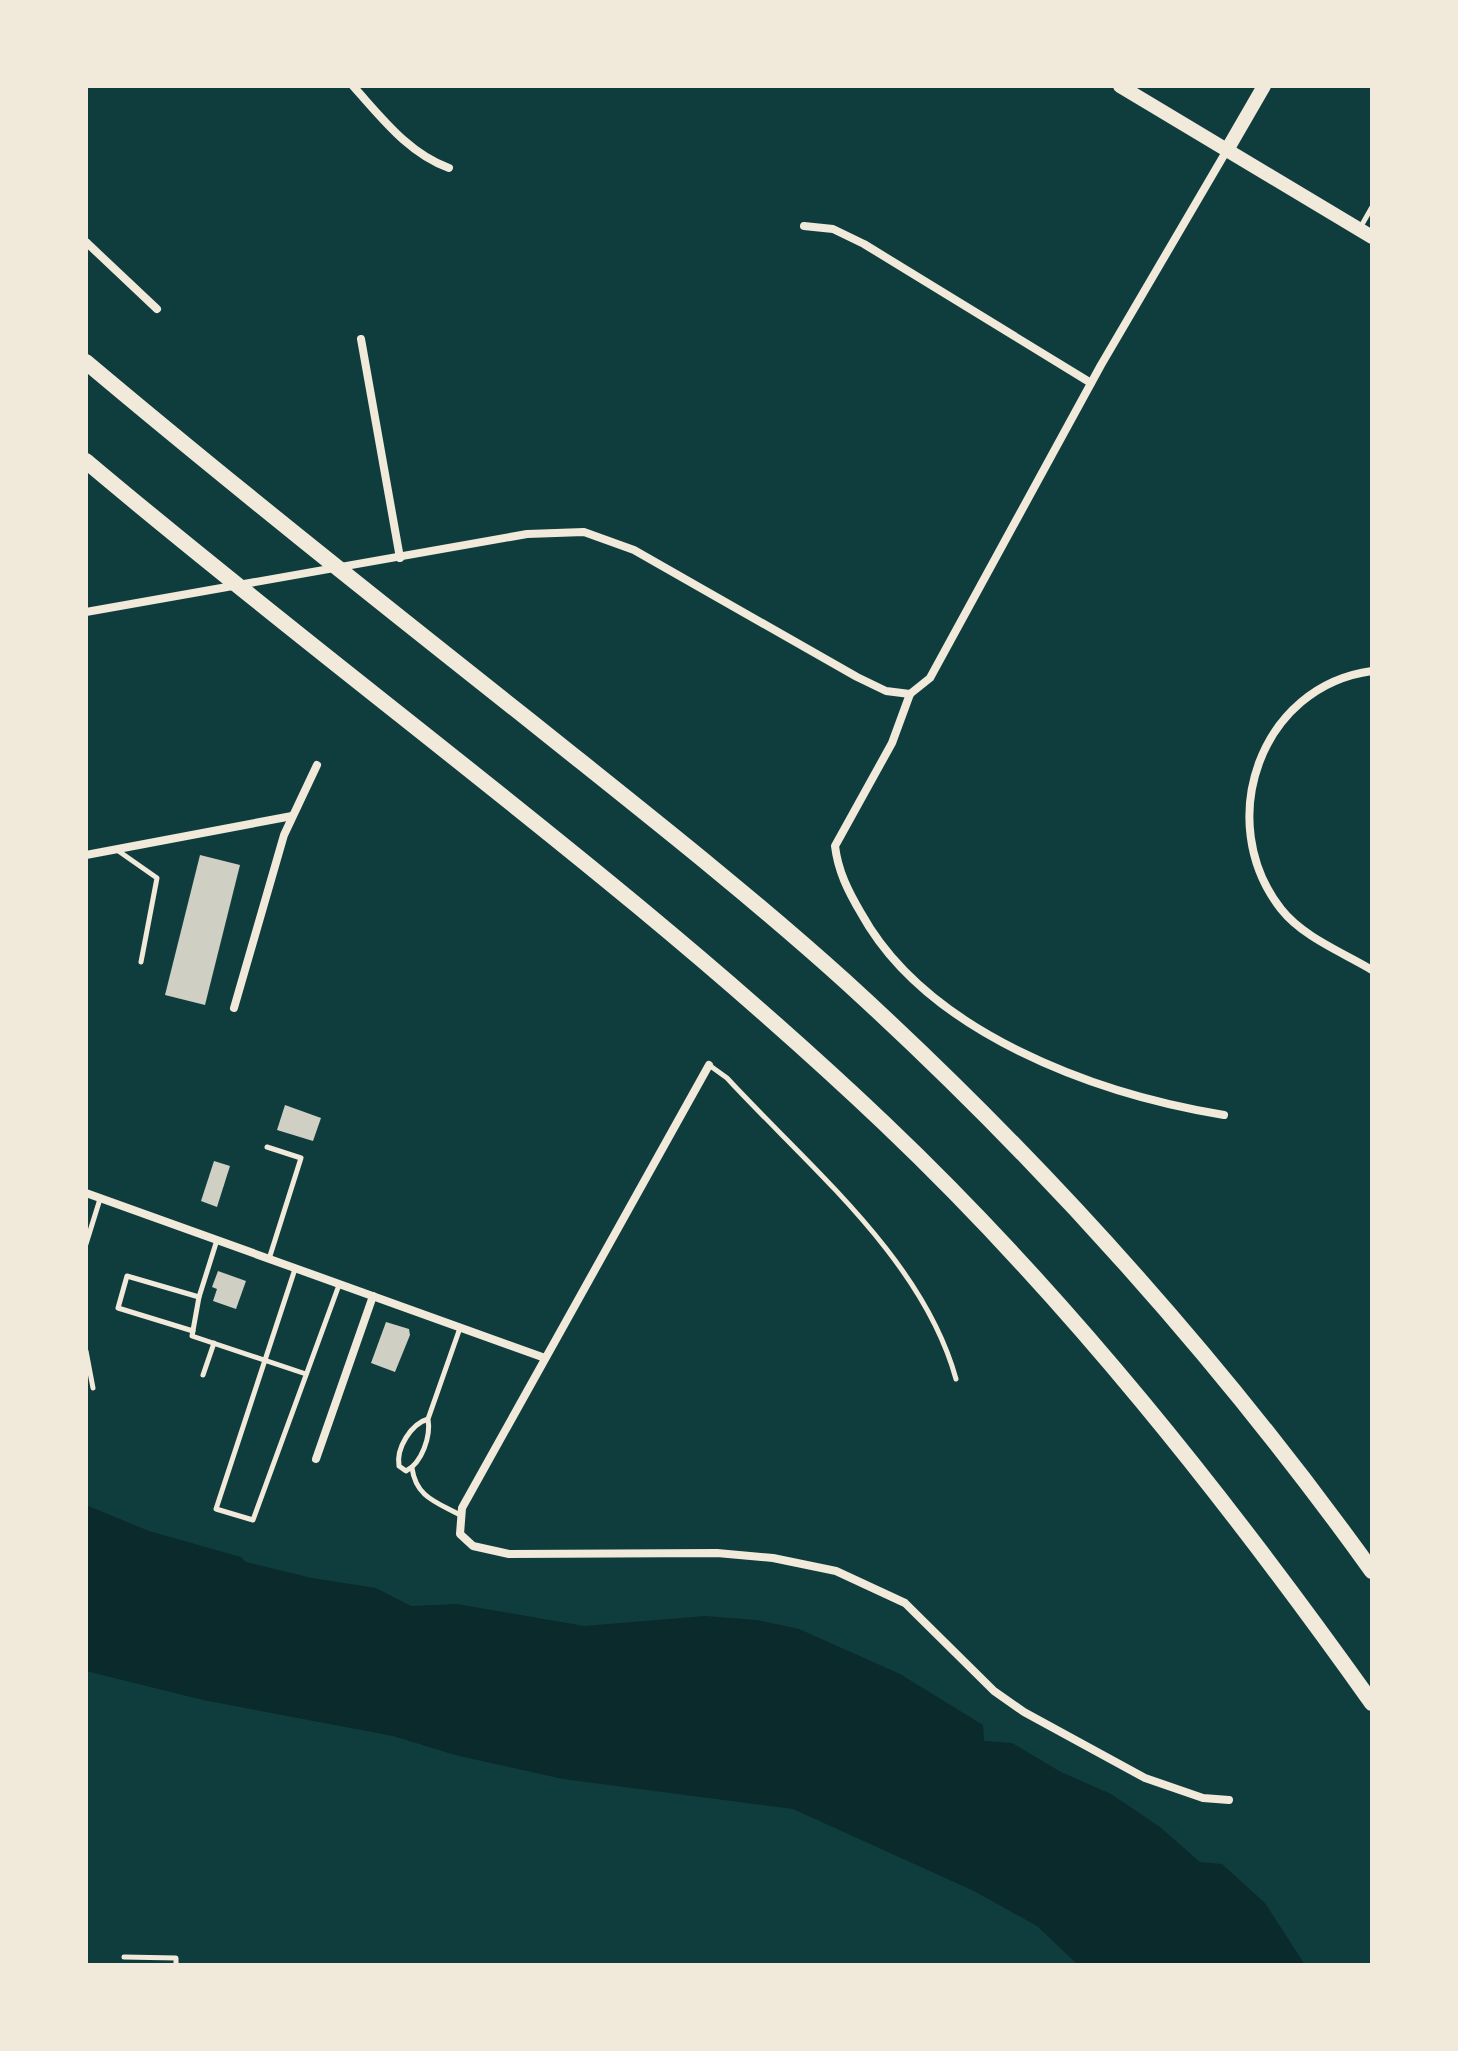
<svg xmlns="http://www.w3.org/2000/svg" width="1458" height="2051" font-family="Rubik,sans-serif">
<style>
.water{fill:#0a2a2b}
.building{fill:#cfcfc3}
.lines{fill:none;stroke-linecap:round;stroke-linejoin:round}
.service{stroke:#f1e9da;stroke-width:5}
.minor{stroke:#f1e9da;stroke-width:8}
.secondary{stroke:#f1e9da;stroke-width:14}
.motorway{stroke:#f1e9da;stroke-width:16}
</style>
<rect width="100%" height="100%" fill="#0f3d3e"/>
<polygon class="water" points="86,1505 149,1531 241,1557 246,1562 312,1578 376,1588 411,1606 457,1604 584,1626 705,1616 757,1620 799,1629 900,1674 983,1725 984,1741 1012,1743 1061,1772 1111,1794 1160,1827 1200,1862 1222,1864 1265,1903 1305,1965 1078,1965 1037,1926 976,1892 793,1809 563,1779 455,1755 393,1736 203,1700 86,1671"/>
<g class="building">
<polygon points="200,855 240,865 205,1005 165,995"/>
<polygon points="285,1105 321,1118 313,1141 277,1130"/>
<polygon points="214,1161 230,1166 217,1207 201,1201"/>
<polygon points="218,1271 246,1281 236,1309 213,1301 217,1289 212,1287"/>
<polygon points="386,1322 409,1329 410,1335 395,1372 371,1363"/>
</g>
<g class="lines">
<g class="service">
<polyline points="1360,228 1372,207"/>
<polyline points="117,850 157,878 141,962"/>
<path d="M709 1065 727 1078C809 1167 923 1259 956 1379"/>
<polyline points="267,1147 301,1158 269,1259"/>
<polyline points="217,1240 199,1297 192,1336 306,1374"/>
<polyline points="86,1244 100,1199"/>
<polyline points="295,1269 216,1509 253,1520 339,1285"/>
<polyline points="193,1331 118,1308 127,1276 199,1297"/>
<polyline points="86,1351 93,1388"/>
<polyline points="203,1375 214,1343"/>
<path d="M428 1419C411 1424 396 1448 399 1466L406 1471C422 1463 431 1436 428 1419L460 1328"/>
<path d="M412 1468C416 1497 436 1502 460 1515"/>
<polyline points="124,1957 176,1958 176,1965"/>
</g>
<g class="minor">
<path d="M353 86C382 118 408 153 449 168"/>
<polyline points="804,226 833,229 864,244 1091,383"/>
<polyline points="86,242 157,309"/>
<polyline points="361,339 400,558"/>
<polyline points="86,612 527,534 584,532 634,550 857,677 886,691 910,694"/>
<path d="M1372 671C1260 686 1213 822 1281 909 1303 937 1342 952 1372 970"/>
<polyline points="86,855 292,816"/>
<polyline points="234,1008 284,835 317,765"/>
<polyline points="709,1065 462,1508 460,1534 473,1546 509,1554 717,1553 773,1558 836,1571 905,1603 994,1691 1024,1712 1145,1778 1203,1798 1229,1800"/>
<path d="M1224 1115C1096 1094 927 1033 861 913 848 891 838 871 835 846L892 743 910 694 930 678 1101 365 1227 150"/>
<polyline points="86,1193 545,1358"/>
<polyline points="316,1459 373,1296"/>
</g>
<g class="secondary">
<polyline points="1120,86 1372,237"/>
<polyline points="1227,150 1264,86"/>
</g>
<g class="motorway">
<path d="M86 362C231 484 380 602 529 720 635 805 744 890 845 981 1039 1158 1219 1358 1372 1571"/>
<path d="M86 461C350 684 634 885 885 1124 1068 1298 1226 1498 1372 1703"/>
</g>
</g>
<rect width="1458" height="2051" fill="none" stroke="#f1e9da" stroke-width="176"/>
</svg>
